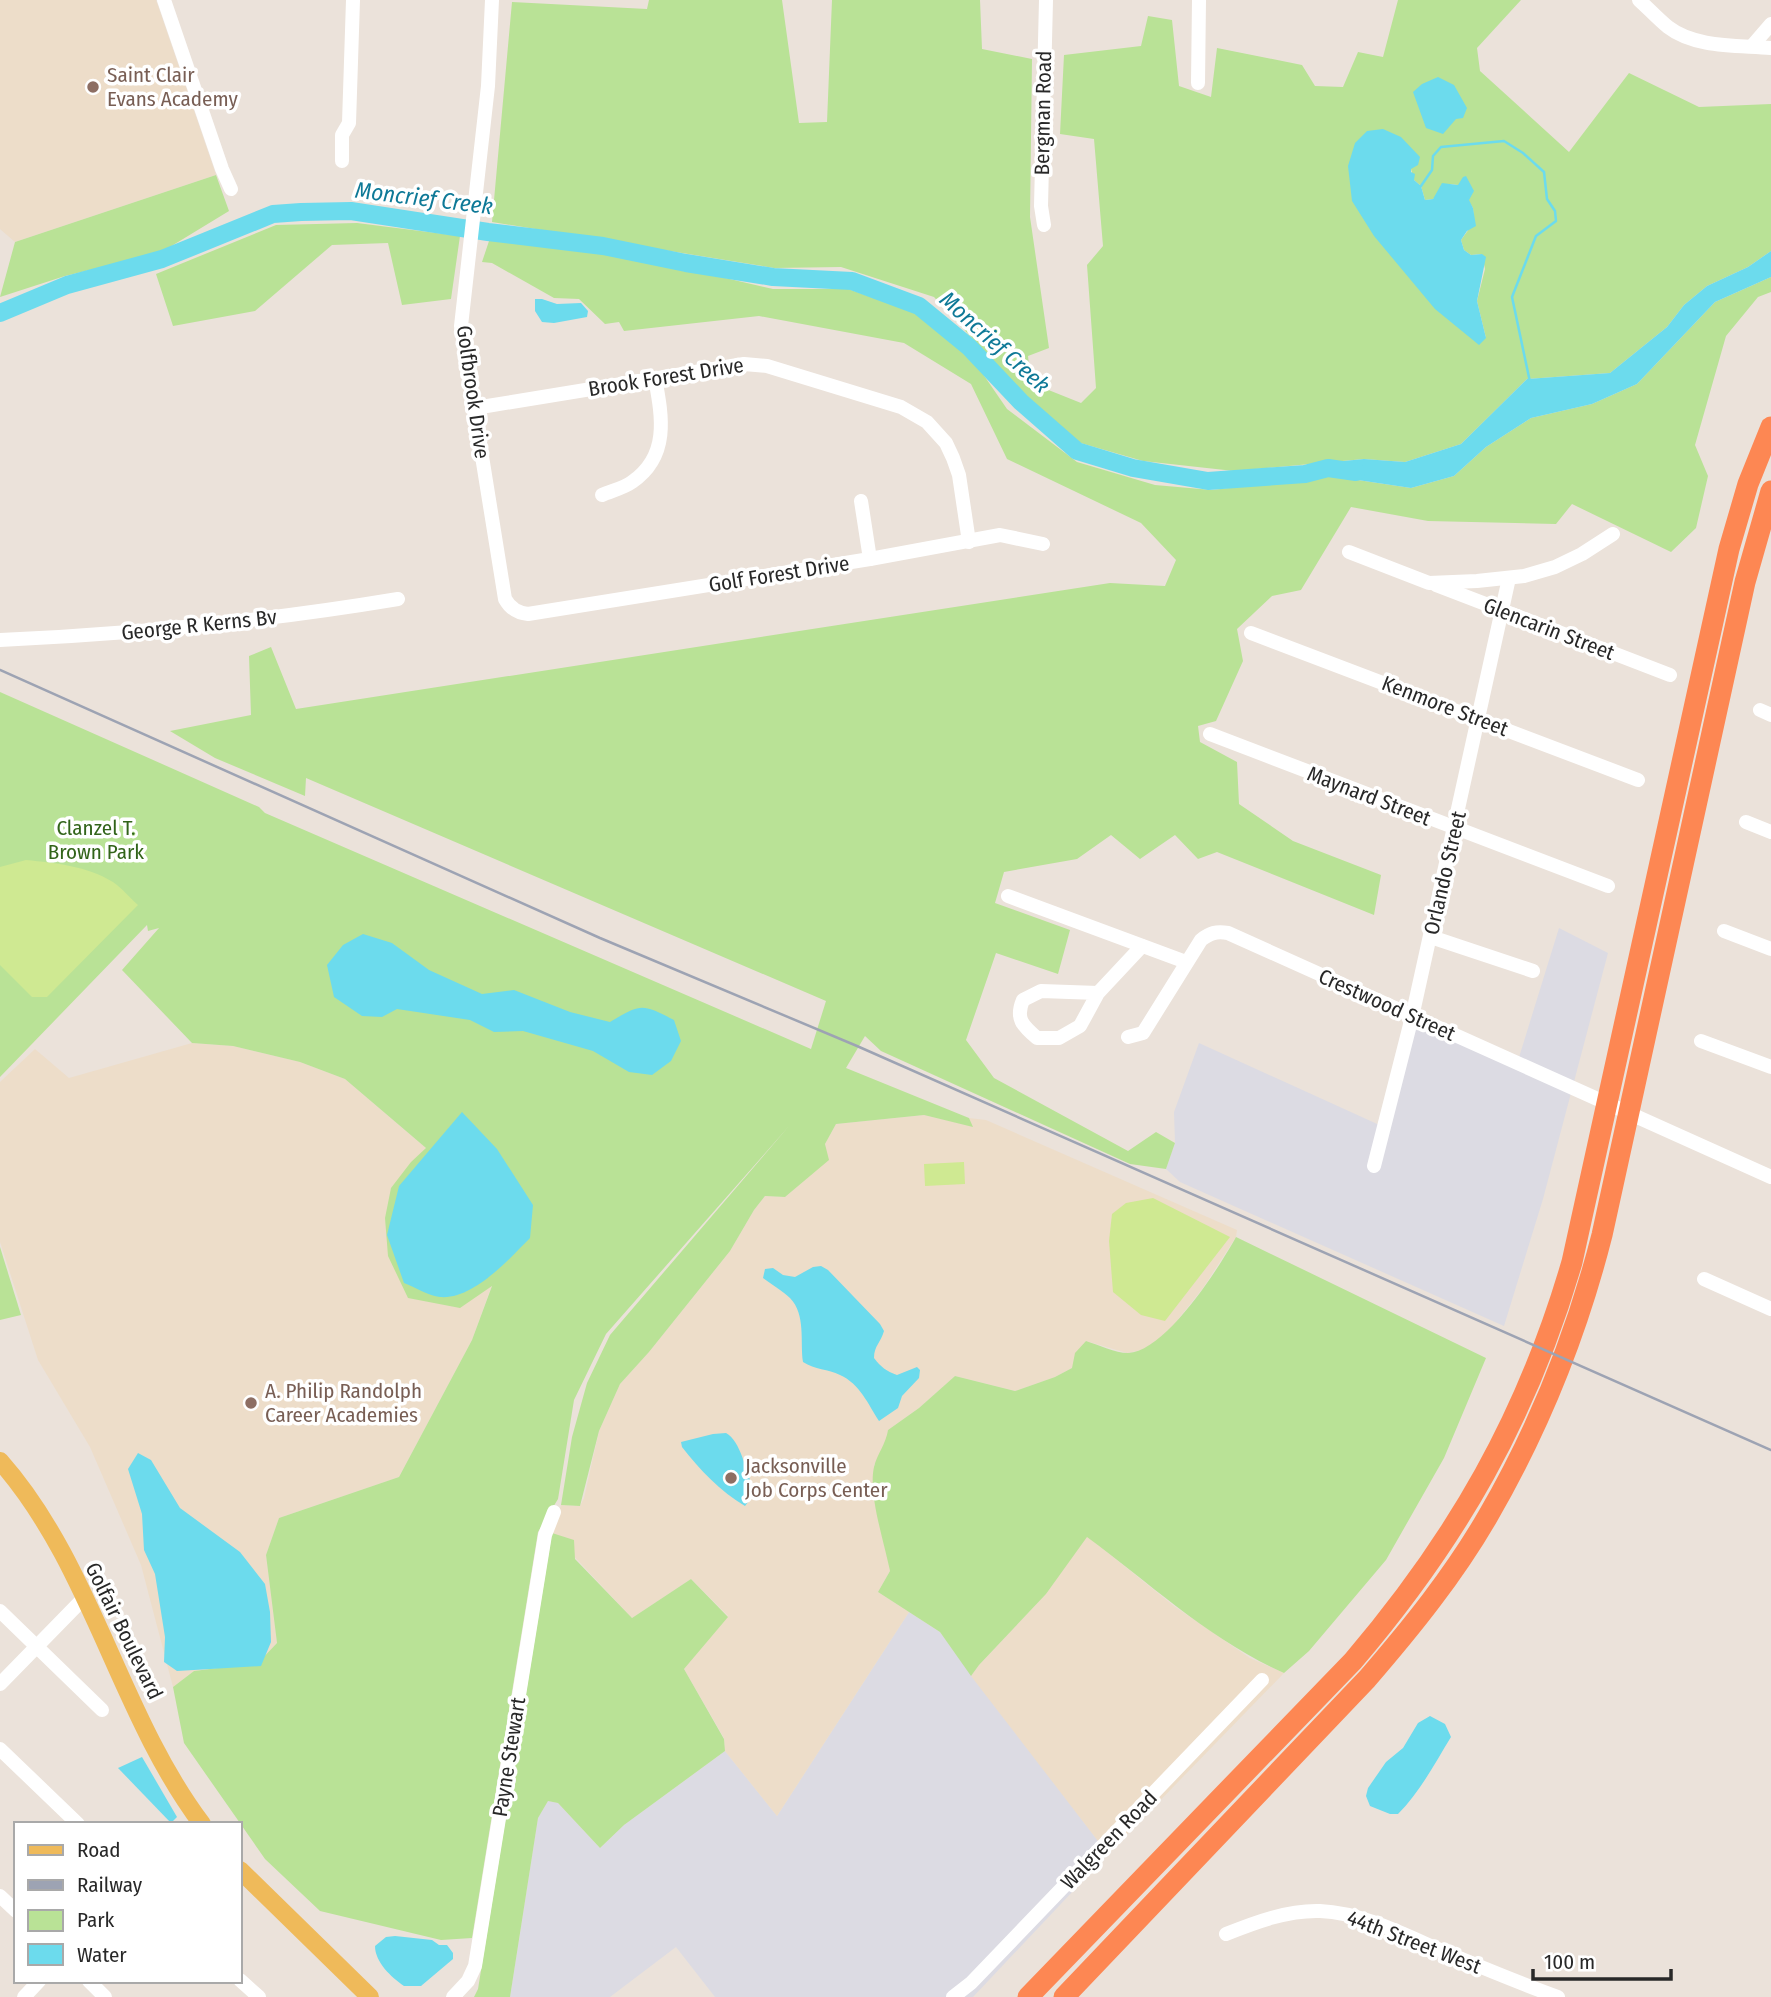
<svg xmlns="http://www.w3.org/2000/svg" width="1771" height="1997" font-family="'Fira Sans Condensed',sans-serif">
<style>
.industrial{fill:#dcdbe3}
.education{fill:#edddc9}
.green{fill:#b9e296;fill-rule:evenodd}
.pitch{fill:#cfe992}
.water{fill:#6cdbed}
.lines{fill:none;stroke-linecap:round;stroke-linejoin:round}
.stream{stroke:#6cdbed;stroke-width:2.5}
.river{stroke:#6cdbed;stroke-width:18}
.minor{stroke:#fff;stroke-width:14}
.major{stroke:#efba5a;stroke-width:18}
.highway{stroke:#fd8753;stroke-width:21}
.rail{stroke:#9da3b3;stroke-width:2.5}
.education-dot{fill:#8d6e63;stroke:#fff;stroke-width:2.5}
.labels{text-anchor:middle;stroke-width:7;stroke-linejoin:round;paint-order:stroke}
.education-label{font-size:21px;fill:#785e54;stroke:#fff;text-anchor:start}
.street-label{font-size:21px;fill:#282828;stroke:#fff}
.park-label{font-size:21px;fill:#32641a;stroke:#fff}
.water-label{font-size:23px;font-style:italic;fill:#0e7997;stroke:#fff}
</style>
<rect width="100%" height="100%" fill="#ebe2da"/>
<g class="industrial">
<polygon points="1559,928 1608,953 1543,1199 1504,1326 1180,1182 1166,1169 1175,1143 1174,1112 1199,1043 1386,1128 1415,1023 1516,1067"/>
<polygon points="909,1612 940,1632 1108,1854 973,1997 715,1997 676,1947 610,1997 510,1997 538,1818 548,1801 558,1803 600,1848 624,1825 725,1751 777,1816"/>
</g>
<g class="education">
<polygon points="0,0 156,0 216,175 15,242 0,229"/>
<polygon points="192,1043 233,1046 300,1062 345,1079 426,1148 492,1285 472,1340 399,1477 279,1518 266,1555 277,1643 258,1663 194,1671 173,1687 141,1565 90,1447 38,1360 0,1242 0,1082 35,1049 69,1078"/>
<polygon points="924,1115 972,1126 969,1118 986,1120 1237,1230 1236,1237 1203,1288 1172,1327 1147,1349 1127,1353 1086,1341 1072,1368 1055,1377 1015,1391 955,1376 919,1408 888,1430 886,1444 874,1465 890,1571 878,1592 909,1612 777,1816 725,1751 724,1738 684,1669 728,1616 691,1579 632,1618 552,1533 561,1505 580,1506 584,1498 599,1431 620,1384 649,1352 730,1251 754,1210 765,1196 785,1197 828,1160 825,1144 836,1124"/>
<polygon points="1087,1536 1174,1606 1250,1658 1284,1673 1108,1854 971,1676 979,1665 1046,1594"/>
</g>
<g class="green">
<path d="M649 0H782L799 123 827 122 832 0H980L982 49 1032 59 1030 217 1049 348 1028 356 1031 383 1081 403 1096 388 1087 265 1103 246 1094 139 1060 134 1064 55 1141 46 1148 16 1172 20 1179 86 1211 97 1217 48 1302 65 1315 86 1343 87 1358 52 1383 57 1398 0H1521L1477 48 1480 71 1569 152 1629 73 1699 107 1771 104V251L1748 267 1707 286 1684 305 1667 327 1610 373 1527 379 1461 444 1405 462 1364 459 1234 471 1143 461 1077 442 1016 386 934 297 841 267 774 268 492 222 512 2 647 9ZM1383 129 1411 169 1414 180 1421 186 1425 200 1433 199 1450 184 1458 185 1473 208 1474 222 1461 240 1464 250 1471 255 1482 254 1485 269 1477 301 1486 338Z"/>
<polygon points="216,175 229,211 160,253 65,276 0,297 15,242"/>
<polygon points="357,223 460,236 451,299 402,305 388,243 332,245 255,311 173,326 156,274 276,225"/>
<polygon points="490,238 601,249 773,289 848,289 917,313 974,361 1007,409 1077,462 1155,485 1212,490 1331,476 1411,488 1454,476 1486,447 1531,418 1592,404 1637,384 1715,302 1771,277 1771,292 1758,297 1726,336 1695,445 1708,476 1696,528 1671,552 1572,504 1556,524 1428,521 1351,507 1301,590 1272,596 1237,629 1243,661 1216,721 1198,726 1200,742 1237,762 1239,804 1293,841 1381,875 1374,915 1217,852 1198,859 1175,835 1140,859 1111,835 1077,859 1004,872 995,903 1070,930 1058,974 996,953 966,1040 994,1078 1128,1151 1156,1132 1175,1143 1166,1169 1130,1164 881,1051 865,1036 846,1068 969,1118 973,1127 924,1115 836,1124 825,1144 829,1160 785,1197 765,1196 754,1210 730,1251 649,1352 620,1384 599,1431 580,1506 561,1505 572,1437 587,1383 610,1335 789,1126 606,1334 574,1400 558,1499 538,1532 472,1938 441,1940 320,1911 265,1859 184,1743 173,1687 194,1671 258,1663 277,1643 266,1555 279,1518 399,1477 472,1340 492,1286 460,1308 408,1298 388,1256 385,1218 391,1188 411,1162 426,1148 345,1079 300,1062 233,1046 192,1043 122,970 159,928 148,931 147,925 0,1077 0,692 259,807 265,813 811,1049 826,1001 306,778 305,796 215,758 170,731 251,715 249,656 271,647 296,709 1110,583 1165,586 1176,560 1141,523 1007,459 971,384 904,343 759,316 624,331 619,322 605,324 579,299 554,298 492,263 482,262"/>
<path d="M1236 1237 1486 1358 1444 1458 1386 1560 1309 1651 1284 1673C1210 1640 1152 1585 1087 1537L1046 1594 979 1665 971 1676 940 1632 878 1592 890 1571C884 1541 868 1494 874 1467 877 1454 886 1444 888 1430L919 1408 955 1376 1015 1391 1055 1377 1072 1368 1075 1353 1086 1341C1099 1345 1115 1353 1128 1353 1165 1352 1219 1268 1236 1237Z"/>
<polygon points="0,1247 21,1315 0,1320"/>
<polygon points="552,1533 574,1540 575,1559 632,1618 691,1579 728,1617 684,1669 724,1739 725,1751 624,1825 600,1848 558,1803 548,1801 538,1818 510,1997 474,1997 478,1989"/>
</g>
<g class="pitch">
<path d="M26 860C56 863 87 866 113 882 122 888 130 898 138 905L47 997H32L0 965V867Z"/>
<polygon points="964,1162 965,1184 925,1186 924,1164"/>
<polygon points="1153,1198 1230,1237 1165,1321 1141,1315 1113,1292 1109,1241 1112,1214 1126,1203"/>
</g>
<g class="water">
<polygon points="1438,77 1454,85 1467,108 1463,118 1456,119 1443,134 1426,128 1413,92 1422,84"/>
<polygon points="1383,129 1401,137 1420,157 1418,165 1411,169 1411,172 1415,174 1414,180 1421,186 1425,200 1433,199 1442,183 1458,185 1463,177 1466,176 1474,191 1469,200 1473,208 1476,226 1467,231 1461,240 1464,250 1471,255 1482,254 1486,257 1477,301 1486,338 1479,345 1435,309 1374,236 1352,201 1348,166 1355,143 1367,131"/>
<polygon points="1771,251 1771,277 1715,302 1637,384 1592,404 1531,418 1486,447 1454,476 1411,488 1331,476 1333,462 1364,459 1405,462 1461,444 1527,379 1610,373 1667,327 1684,305 1707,286 1748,267"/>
<polygon points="535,299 542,299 557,304 581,303 588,311 587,317 554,323 542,322 535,311"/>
<path d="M363 934 392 943 429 970 482 994 514 990 570 1012 610 1022C641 1004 641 1003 674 1020L681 1041 671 1061 652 1075 629 1072 593 1051 523 1031 494 1032 470 1020 397 1009 382 1017 362 1016 334 997 327 965 343 945Z"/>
<path d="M462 1112 497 1149 533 1205 530 1238C509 1259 473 1300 440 1297 429 1296 415 1287 404 1283L387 1235 399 1186Z"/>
<path d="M821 1266 828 1270 880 1324 884 1331C881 1342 874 1346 874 1358 881 1367 886 1371 897 1375L917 1367 920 1370 919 1378 902 1396 898 1408 879 1421C868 1404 860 1384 840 1375 828 1369 815 1370 803 1362 800 1342 806 1314 790 1298 783 1291 772 1285 763 1278L765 1269 773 1268 783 1275 795 1277 813 1267Z"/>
<path d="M726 1433C741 1441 746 1472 753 1487L754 1494 745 1506C721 1492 699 1469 682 1447L681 1442 713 1434Z"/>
<polygon points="138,1453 151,1460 180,1508 240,1552 265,1584 270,1612 271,1642 261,1666 177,1671 164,1662 165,1637 155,1574 144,1550 142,1514 128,1469"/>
<path d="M1430 1716 1445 1724 1451 1737C1435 1763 1420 1792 1398 1814H1390L1370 1806 1366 1796 1368 1788 1386 1762 1403 1748 1418 1723Z"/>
<polygon points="142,1757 177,1817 171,1823 118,1768"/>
<path d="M395 1936 432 1940 439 1945H447L453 1953V1959L421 1986H404C391 1977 375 1962 375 1946L386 1937Z"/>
</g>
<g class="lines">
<polyline class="stream" points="1421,186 1432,170 1433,156 1441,147 1504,141 1523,153 1544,172 1547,199 1555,211 1556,221 1536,236 1512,297 1530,382"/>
<polyline class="river" points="0,313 67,285 162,259 273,214 301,212 351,211 488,232 603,246 686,263 773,277 852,281 919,306 969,347 1021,402 1077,451 1133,468 1208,481 1305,474 1328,468 1356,472"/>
<g class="minor">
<polyline points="164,0 222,169 231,189"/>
<path d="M492 0 488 86 461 326 505 599C510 608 517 613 528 614L870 559 1000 535 1043 544"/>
<path d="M1639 0C1649 9 1658 19 1668 27 1695 48 1738 45 1771 48"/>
<polyline points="1752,46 1771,24"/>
<polyline points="1198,83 1199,0"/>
<polyline points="342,161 342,135 349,123 353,0"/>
<polyline points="1044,225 1041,206 1046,0"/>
<polyline points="475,408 744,364 767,366 901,407 927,422 946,443 953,458 959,475 969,542"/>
<path d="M602 495C611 491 624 488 632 482 670 456 662 416 655 378"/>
<polyline points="861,501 870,559"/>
<polyline points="1349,552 1429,583 1477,581 1524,576 1555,567 1582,554 1613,534"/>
<polyline points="1436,585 1670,675"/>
<polyline points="1251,633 1638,780"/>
<path d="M0 640C133 634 266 621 398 599"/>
<polyline points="1760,710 1771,715"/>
<polyline points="1210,734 1608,886"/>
<polyline points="1746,822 1771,832"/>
<polyline points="1008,896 1186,962"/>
<polyline points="1724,931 1771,949"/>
<polyline points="1431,937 1533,971"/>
<path d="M1098 993 1080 1026 1059 1038H1037C1023 1026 1015 1019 1023 1000L1041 991 1098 993 1142 946"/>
<path d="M1128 1037 1143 1033 1201 940C1210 933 1216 931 1228 933L1771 1177"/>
<polyline points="1701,1041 1771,1067"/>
<polyline points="1374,1166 1412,1017 1509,578"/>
<polyline points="1704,1279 1771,1309"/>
<polyline points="0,1611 102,1710"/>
<polyline points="0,1684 84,1598"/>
<polyline points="0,1749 78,1824"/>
<polyline points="0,1896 16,1911"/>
<path d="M1226 1934C1256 1922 1288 1910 1320 1911 1360 1913 1397 1931 1433 1947 1474 1964 1516 1982 1558 1997"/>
<polyline points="240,1980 259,1997"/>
<polyline points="89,1981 105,1997"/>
<polyline points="24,1997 39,1981"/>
<polyline points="453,1997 468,1981 475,1966 545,1535 554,1512"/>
<polyline points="953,1997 971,1983 1262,1680"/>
</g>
<g class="major">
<path d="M0 1461C92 1565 119 1714 202 1824"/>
<polyline points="240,1870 370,1997"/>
</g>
<g class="highway">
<path d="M1028 1997 1353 1661C1457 1539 1527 1417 1572 1262L1729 549 1748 484 1771 427"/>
<path d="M1064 1997 1367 1679C1411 1628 1454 1575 1488 1516 1539 1428 1577 1333 1602 1235L1745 582 1771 491"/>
</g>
<polyline class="rail" points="0,670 600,938 857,1046 1771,1450"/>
</g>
<g class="education-dot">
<circle cx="93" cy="87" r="7"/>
<circle cx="251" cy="1403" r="7"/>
<circle cx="731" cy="1478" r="7"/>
</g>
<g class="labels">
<g class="education-label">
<text x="107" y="82">Saint Clair<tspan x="107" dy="24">Evans Academy</tspan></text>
<text x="265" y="1398">A. Philip Randolph<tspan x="265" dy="24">Career Academies</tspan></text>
<text x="745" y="1473">Jacksonville<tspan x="745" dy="24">Job Corps Center</tspan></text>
</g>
<g class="street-label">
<text transform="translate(1043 113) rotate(-89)" y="7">Bergman Road</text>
<text transform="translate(666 377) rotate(-9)" y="7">Brook Forest Drive</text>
<text transform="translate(473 392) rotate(82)" y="7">Golfbrook Drive</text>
<text transform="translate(779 574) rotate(-9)" y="7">Golf Forest Drive</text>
<text transform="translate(199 625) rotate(-6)" y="7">George R Kerns Bv</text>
<text transform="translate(1549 629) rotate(21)" y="7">Glencarin Street</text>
<text transform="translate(1445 706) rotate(21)" y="7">Kenmore Street</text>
<text transform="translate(1369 796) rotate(21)" y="7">Maynard Street</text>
<text transform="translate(1445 873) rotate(-77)" y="7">Orlando Street</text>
<text transform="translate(1387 1005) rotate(24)" y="7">Crestwood Street</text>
<text transform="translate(124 1631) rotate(64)" y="7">Golfair Boulevard</text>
<text transform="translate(509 1757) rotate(-81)" y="7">Payne Stewart</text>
<text transform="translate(1109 1840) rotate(-46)" y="7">Walgreen Road</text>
<text transform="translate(1414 1942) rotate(21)" y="7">44th Street West</text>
</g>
<g class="park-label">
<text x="96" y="835">Clanzel T.<tspan x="96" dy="24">Brown Park</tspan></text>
</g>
<g class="water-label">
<text transform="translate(424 198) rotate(7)" y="8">Moncrief Creek</text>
<text transform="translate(995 342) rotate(42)" y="8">Moncrief Creek</text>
</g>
</g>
<rect x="14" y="1822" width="228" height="161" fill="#ffffff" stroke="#a9a9a9" stroke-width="2"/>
<rect x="28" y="1845" width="35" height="10" fill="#efba5a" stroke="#a9a9a9" stroke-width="2"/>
<text x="77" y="1857" font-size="21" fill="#282828">Road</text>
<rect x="28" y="1880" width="35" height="10" fill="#9da3b3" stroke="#a9a9a9" stroke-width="2"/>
<text x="77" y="1892" font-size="21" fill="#282828">Railway</text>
<rect x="28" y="1910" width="35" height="21" fill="#b9e296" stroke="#a9a9a9" stroke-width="2"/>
<text x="77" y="1927" font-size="21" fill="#282828">Park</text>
<rect x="28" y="1944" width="35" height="21" fill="#6cdbed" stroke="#a9a9a9" stroke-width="2"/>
<text x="77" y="1962" font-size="21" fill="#282828">Water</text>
<path d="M1533 1969v10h138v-10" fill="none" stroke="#282828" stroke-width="3.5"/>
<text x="1544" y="1969" font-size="21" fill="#282828" stroke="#ffffff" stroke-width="5" paint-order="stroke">100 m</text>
</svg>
